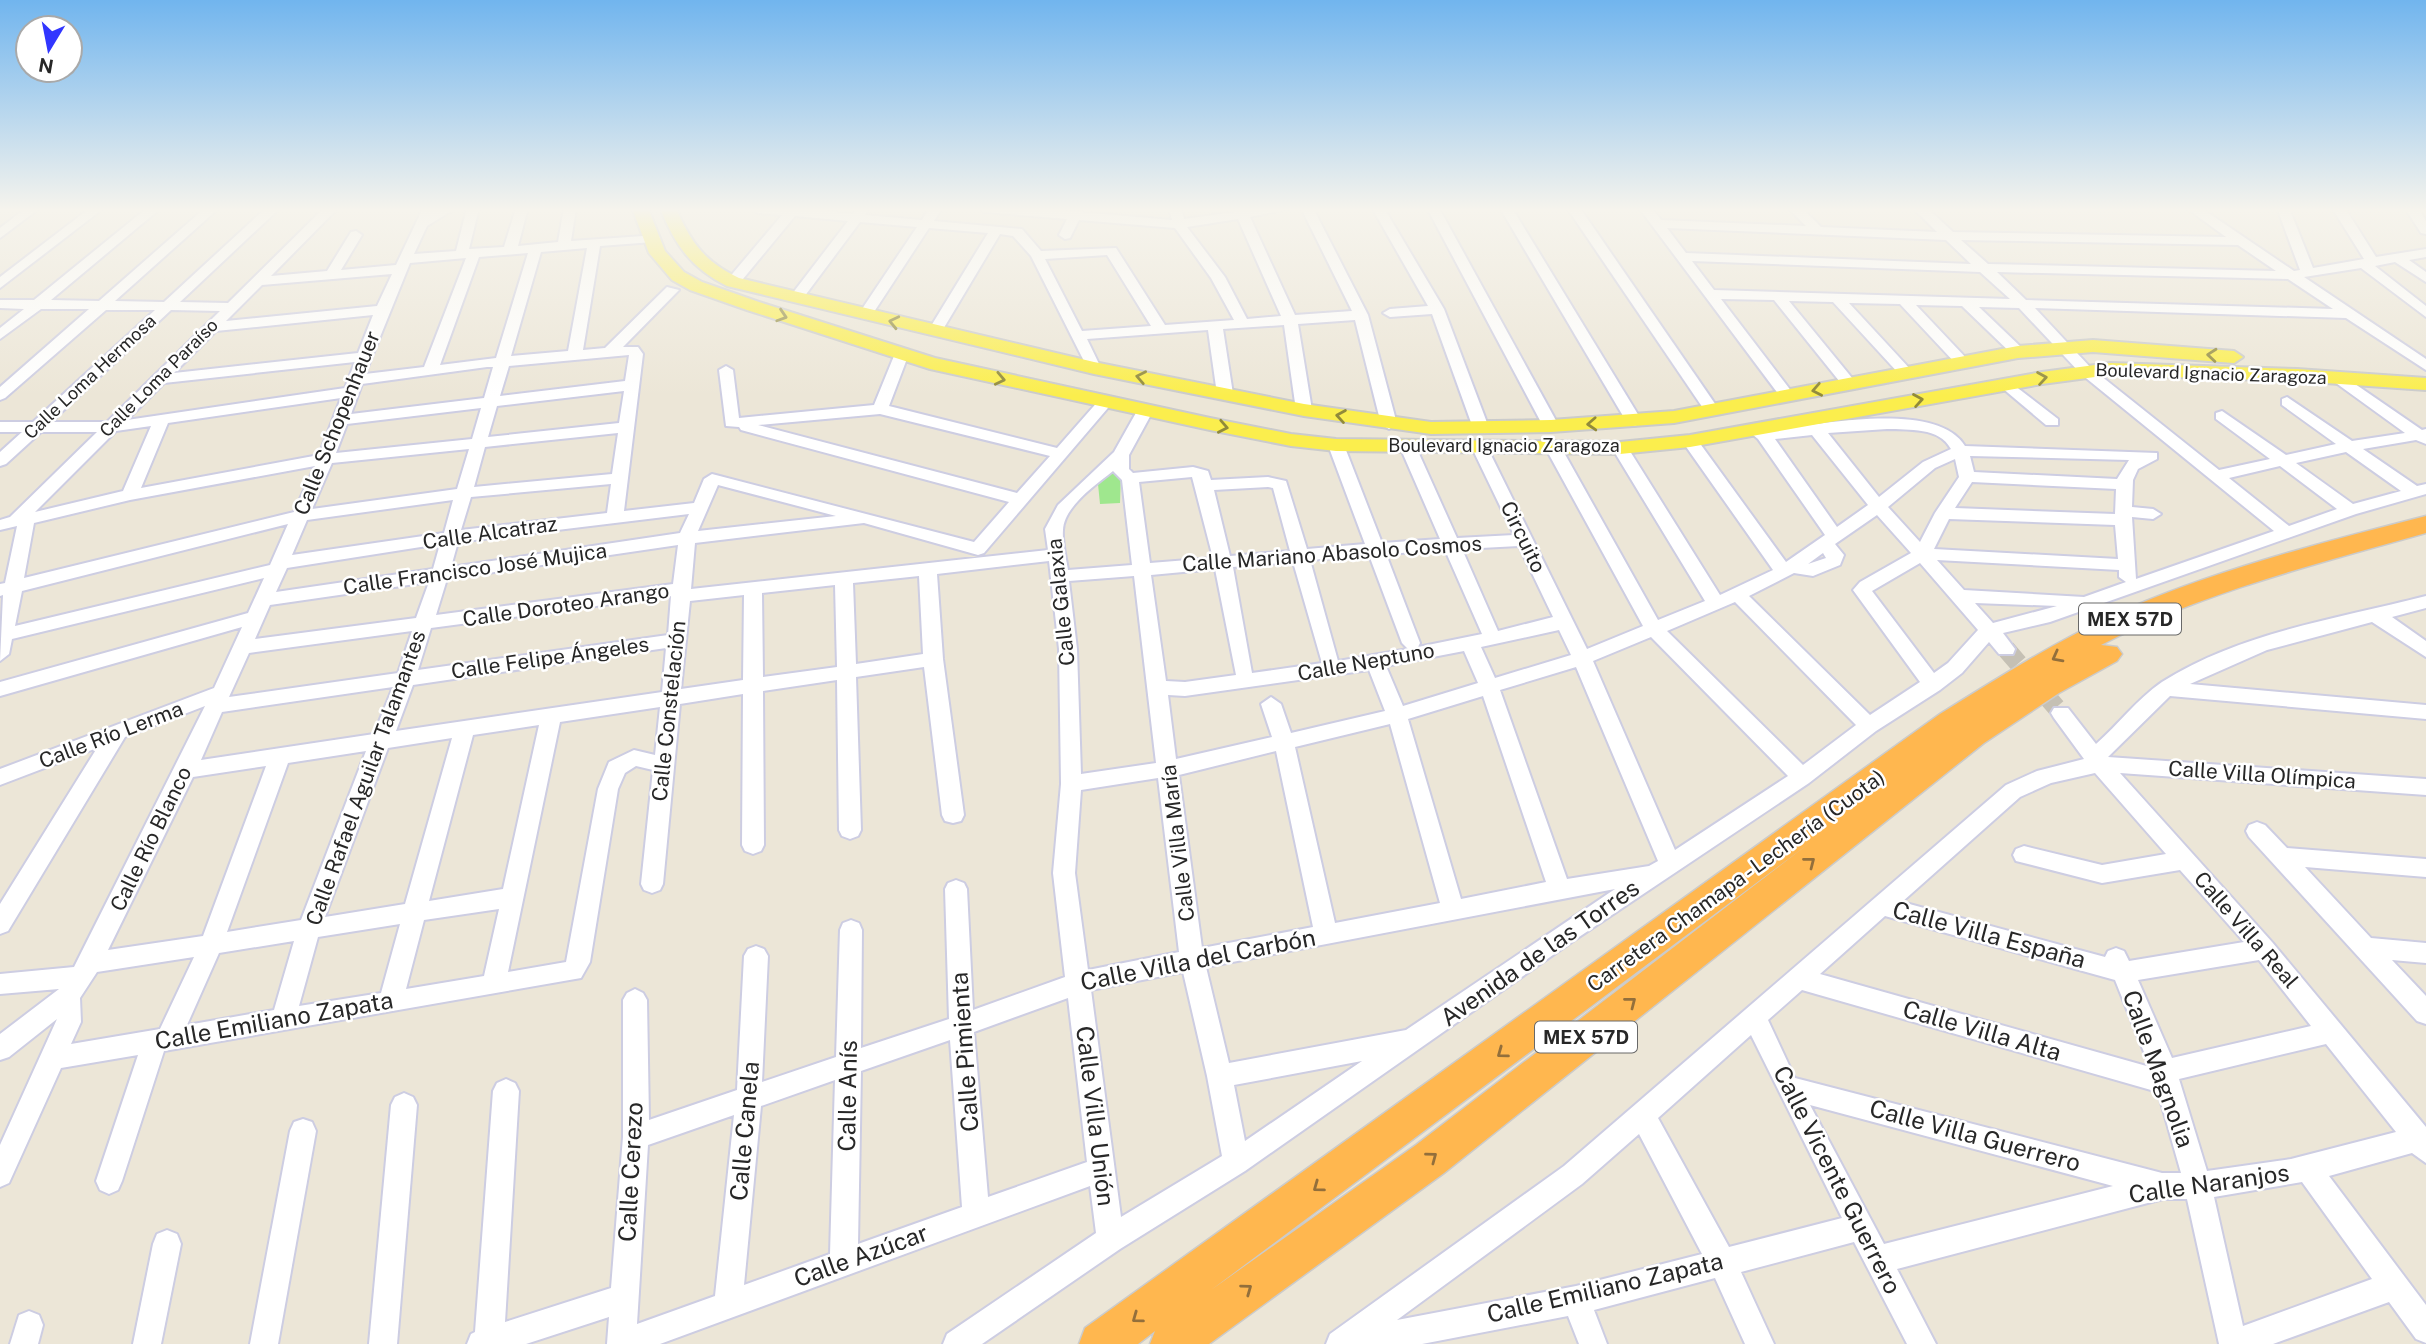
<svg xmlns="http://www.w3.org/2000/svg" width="2426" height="1344" font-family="'Public Sans',sans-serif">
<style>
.green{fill:#9fe78e}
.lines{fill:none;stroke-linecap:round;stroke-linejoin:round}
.minor-tunnel{stroke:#c5c0b4;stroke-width:19;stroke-dasharray:19 10;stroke-linecap:butt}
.minor-casing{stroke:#cdcde2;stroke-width:4}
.major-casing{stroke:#cbcbcb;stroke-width:4}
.highway-casing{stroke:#cbcbcb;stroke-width:3}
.minor{fill:#fff;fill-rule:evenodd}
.major{fill:#fbee4d;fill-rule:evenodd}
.highway{fill:#ffb74f;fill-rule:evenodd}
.oneway{stroke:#918a3a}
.oneway2{stroke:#936f3b}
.labels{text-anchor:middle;stroke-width:5;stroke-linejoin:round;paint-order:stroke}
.far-street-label{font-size:18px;fill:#272727;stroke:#fff}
.shield{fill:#fff;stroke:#686868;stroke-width:2}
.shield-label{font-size:19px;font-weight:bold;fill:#272727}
.street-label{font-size:21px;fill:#272727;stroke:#fff}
.near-street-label{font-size:24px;fill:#272727;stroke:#fff}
</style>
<rect width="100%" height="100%" fill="#ece6d7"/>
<polygon class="green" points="1121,471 1120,503 1100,504 1097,474"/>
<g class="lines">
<polyline class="minor-tunnel" points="2006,649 2061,713"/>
<g class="minor-casing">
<g id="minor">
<polygon points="26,208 40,208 0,238 0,228"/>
<polygon points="90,208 104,208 0,288 0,277"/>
<path d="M147 208H161L51 300 99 301 205 208H219L115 301 164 302 266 208H280L180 302 228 303 324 208H338L271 276 327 271 351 232 356 231 362 235 341 270 396 265 423 208H435L433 212 440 208H456L427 226 414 254 456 251 467 208H479L469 249 504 247 516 208H528L518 246 558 242 564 208H576L571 241 658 235 660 238 653 242 600 246 583 350 605 348 667 287 679 290 623 347H638L643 354 624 511 694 503 704 479 712 474 974 542 1009 502 741 430 739 427 726 426 719 370 726 366 733 370 739 418 874 405 894 356 901 352 908 356 889 406 1057 448 1100 399H1110L1113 402 984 553 978 555 864 523 695 543 691 589 1048 550 1045 529 1058 505 1114 452 1137 411 1145 406 1153 411 1129 455V469L1133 473 1193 467 1208 471 1211 480 1268 477 1286 481 1307 549 1365 544 1328 445 1336 440 1344 445 1382 543 1440 539 1400 447 1408 442 1416 447 1457 538 1514 535 1472 448 1480 443 1486 445 1587 649 1643 626 1546 449 1554 444 1562 449 1658 620 1705 601 1612 448 1620 443 1628 448 1720 595 1773 570 1682 441 1684 438H1696L1786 562 1825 535 1758 439 1747 430 1755 425 1767 431C1814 425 1937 399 1965 446L2157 453V459L2138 469 2133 480 2132 507 2153 509 2161 514 2153 519 2132 517 2136 579 2274 531 2081 374 2019 308 1979 307 2023 349V355H2013L1962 306 1916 305 1968 360V366H1958L1900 304 1849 303 1911 370V376H1901L1833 302 1789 301 1857 384 1849 389 1844 387 1774 300 1721 299 1795 396 1792 399H1782L1639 208H1652L1661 220 1806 226 1788 208H1802L1821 227 1937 232 1913 208H1927L1953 232 2226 237 2186 208H2201L2294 271 2300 270 2277 208H2289L2313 268 2364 259 2332 208H2345L2376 257 2426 249V257L2409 260 2426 272V282L2395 262 2375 266 2426 306V317L2361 268 2304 277 2426 359V370L2346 318 2035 308 2091 368 2219 470 2270 459 2216 419V413L2222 411 2286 455 2336 444 2282 405V399L2287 397 2352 441 2405 433 2329 378 2332 375H2342L2422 430 2426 429V444L2416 440 2363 449 2417 486 2426 484V494L2356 514 2050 622 2003 633 2015 649 2013 654H1999L1989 642 1962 673 1940 690 1876 731 1809 783 1573 941 1245 1171 1120 1249 982 1344H943L947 1334 1096 1233 1090 1186 660 1344H607L609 1317 526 1344H467L471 1334 475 1332 493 1091 497 1083 506 1079 515 1083 519 1091 505 1322 611 1288 623 1137V1000L627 993 635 989 643 993 647 1000 649 1120 737 1090 744 956 748 949 756 946 764 949 768 956 762 1082 836 1057 840 930 843 923 851 920 859 923 862 930 861 1048 949 1019 945 889 948 883 956 880 964 883 967 889 973 1010 1065 977 1053 873 1061 784 1059 649 1049 561 937 574 943 659 964 815 961 821 953 823 945 821 942 815 924 667 856 677 861 830 858 836 850 839 842 836 839 830 837 680 763 691 764 845 761 851 753 854 745 851 742 845 743 694 680 704 663 884 660 890 652 893 644 890 641 884 653 770 636 766 625 773 618 789 590 962 581 978 164 1051 122 1181 118 1190 109 1194 100 1190 96 1181 138 1055 61 1068 9 1183 0 1187V1145L57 1019 9 1057 0 1060V1034L59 989 0 994V974L74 967 205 706 125 737 8 931 0 934V904L97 748 0 785V769L214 688 242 627 0 696V682L248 613 264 578 12 639 9 654 0 661 3 595 0 596V584L5 583 17 526 0 530V520L10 517 97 432H41L6 464 0 466V452L22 432H0V422H33L155 310H106L5 398 0 400V387L89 309H41L0 339V328L24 309 0 308V300H34ZM1667 228 1946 240 1971 264 1686 253ZM1961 240 2238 245 2276 271 1988 264ZM587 248 568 351 511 356 541 252ZM528 253 496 358 440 365 479 257ZM466 258 424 367 365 374 410 263ZM1692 261 1980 272 2010 299 1714 290ZM1997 272 2288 279 2333 309 2026 300ZM392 274 377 306 226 321 262 285ZM171 310 220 311 107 422H51ZM373 315 358 353 174 373 216 331ZM629 355 625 381 500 396 509 366ZM355 362 345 388 127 420 164 383ZM487 367H493L484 398 351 414 362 384ZM624 391 619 423 488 437 497 406ZM341 398 319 455 141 488 168 423ZM481 408 472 439 336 453 347 424ZM880 414 1050 456 1017 493 758 425ZM151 426 123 491 35 512 116 431ZM1887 429C1909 430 1939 427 1951 449L1923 462 1879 497 1828 433ZM618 433 612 474 474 487 485 447ZM1812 435 1868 505 1837 527 1775 439ZM469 449 457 489 312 509 332 463ZM2346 452 2401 491 2353 504 2296 463ZM1970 456 2129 460 2117 479 1974 472ZM1955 459 1959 477 1935 513 1920 542 1888 507 1935 468ZM315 466 294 512 24 578 34 523 130 500ZM2280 466 2337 509 2289 526 2229 478ZM1113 471 1122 480 1132 565 1068 570C1066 557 1062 543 1063 530 1064 506 1097 484 1113 471ZM1192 477 1213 558 1150 563 1139 482ZM1972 482 2116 489 2115 514 1955 508ZM611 484 607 513 461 530 471 497ZM718 485 836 516 698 531ZM1268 487 1273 488 1290 551 1230 556 1214 490ZM453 500 444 533 292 555 307 520ZM689 514 680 533 451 567 458 542ZM1877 515 1911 553 1860 582 1853 590 1920 682 1870 715 1749 596 1794 573 1813 576 1840 565 1844 555 1835 544ZM1949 519 2115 525 2118 559 1934 549ZM288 524 270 565 15 626 22 591ZM440 544 433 569 276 592 287 568ZM678 545 673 584 436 615 447 579ZM1519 546 1553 617 1498 631 1462 549ZM1445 550 1482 634 1418 647 1420 643 1386 554ZM1823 553 1826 558 1808 564ZM1369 555 1402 643 1408 649 1338 661 1310 560ZM1937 560 2119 570V577L2126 582 2084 597 1964 590ZM1293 562 1322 663 1252 673 1233 567ZM1920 563 1978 630 1948 663 1934 673 1872 591ZM1215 569 1236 675 1185 682 1166 681 1151 575ZM919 576 923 654 856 664 853 583ZM1134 576 1156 763 1081 774 1077 649 1069 581ZM429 582 416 618 255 639 270 605ZM835 585 837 667 763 677 762 593ZM744 595 743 680 681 689 690 601ZM671 596 668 635 418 670 431 628ZM1735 602 1856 725 1803 765 1667 631ZM1975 603 2057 606 1993 623ZM1559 630 1571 655 1495 678 1481 647ZM412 631 398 673 229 697 249 653ZM1651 637 1788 776 1675 850 1593 661ZM666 648 662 692 396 731 413 685ZM1464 651 1478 683 1403 706 1386 666ZM1576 667 1658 861 1649 866 1567 879 1500 690ZM1369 670 1385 711 1291 733 1281 704 1271 697 1261 704 1272 737 1176 759 1168 695 1185 696ZM393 687 374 734 201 760 222 712ZM1483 696 1546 882 1461 899 1408 719ZM660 707 655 755 634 750 609 762 598 789 566 962 508 972 560 722ZM1390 724 1440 903 1335 923 1295 747ZM539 725 503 889 429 901 473 735ZM452 738 405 904 325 917 388 748ZM366 751 301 920 227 932 288 763ZM1276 751 1313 927 1202 948 1179 775ZM266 766 203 936 108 950 193 777ZM1158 778 1179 952 1088 970 1075 873 1081 790ZM1615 889 1406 1030 1229 1063 1206 967ZM499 909 484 976 406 989 424 920ZM400 924 381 993 299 1006 318 937ZM294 941 274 1010 187 1025 219 953ZM194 957 160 1029 71 1044 81 1022 80 998 97 972ZM1183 972 1207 1076 1222 1156 1121 1217 1091 990ZM1068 998 1087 1162 988 1197 974 1032ZM950 1040 962 1207 858 1244 861 1071ZM1362 1061 1245 1141 1234 1085ZM835 1080 830 1254 744 1285 761 1106ZM734 1115 715 1296 637 1324 648 1145Z"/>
<path d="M751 208H801L853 214 857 208H869L865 215 922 220 929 208H942L934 221 1022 229 1041 251 1116 248 1165 325 1234 320 1211 278 1175 228 1079 220 1070 238 1065 239 1059 235 1067 219 984 212 978 208H1034L1172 220 1169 208H1181L1184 219 1235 212 1234 208H1292L1250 217 1295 315 1352 311 1301 208H1313L1368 315 1397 424 1389 429 1381 424 1355 320 1298 324 1312 410 1304 415 1296 410 1284 325 1223 329 1233 394 1225 399 1217 394 1208 330 1087 339 1101 368 1094 372 1089 371 1031 256 1013 236 1000 234 942 331 935 335 928 331 988 233 929 228 870 318 865 319 858 315 917 227 860 222 801 301 796 302 789 298 848 221 795 216 738 285H728V279L782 215 757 213ZM1238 219 1281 316 1247 319 1225 277 1187 227ZM1107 255 1151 326 1082 331 1045 259Z"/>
<polygon points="1372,208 1384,208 1444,309 1489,428 1487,431 1481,433 1473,428 1432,314 1390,317 1383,313 1390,309 1428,306"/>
<polygon points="1427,208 1439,208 1559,426 1557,429 1545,429 1543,426"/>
<polygon points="1500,208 1512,208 1642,421 1640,424 1634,426 1626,421"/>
<polygon points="1567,208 1580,208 1720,411 1717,414 1707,414"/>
<polygon points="2405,208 2418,208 2426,221 2426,234 2421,233"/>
<polygon points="2006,379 2058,419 2058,425 2046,425 2001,387 1998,384"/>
<path d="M2426 596V608L2392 617 2426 641V657L2372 622 2267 650 2190 684 2426 705V719L2170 696 2108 757 2426 779V795L2120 773 2272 942 2426 1127V1163L2412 1153 2329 1176 2426 1305V1343L2416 1339 2389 1302 2273 1344H2219L2187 1199H2163L1897 1269 1936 1344H1907L1854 1242 1741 1272 1774 1344H1745L1715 1278 1594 1310 1607 1344H1579L1568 1316 1422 1344H1326L1330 1334 1564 1166 2006 785 2037 771 2084 759 2054 718 2051 713 2054 708H2068L2096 744C2118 725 2137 699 2162 682 2241 632 2337 619 2426 596ZM2095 773 2166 854 2102 865 2024 846 2016 849 2013 855 2016 861 2102 883 2180 870 2244 942 2129 961 2124 951 2116 948 2108 951 2105 957 1902 902 2020 797 2051 783ZM1885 916 2115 980 2150 1067 1820 974ZM2259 960 2311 1026 2172 1058 2138 980ZM1802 990 2158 1092 2181 1173H2162L1795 1078 1768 1020ZM1751 1035 1842 1218 1729 1247 1658 1118ZM2326 1044 2396 1132 2291 1159 2207 1171 2179 1079ZM1810 1105 2113 1186 1884 1244ZM1639 1134 1702 1254 1576 1286 1397 1320 1582 1184ZM2302 1182 2372 1279 2243 1326 2214 1197Z"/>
<polygon points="2257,822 2265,825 2287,848 2426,859 2426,877 2305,867 2371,938 2426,943 2426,963 2392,960 2426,996 2426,1024 2417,1021 2249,837 2246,831 2249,825"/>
<polygon points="404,1093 413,1097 417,1105 397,1344 369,1344 391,1105 395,1097"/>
<polygon points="303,1119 312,1122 316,1131 278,1344 250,1344 290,1131 294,1122"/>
<polygon points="167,1230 177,1234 181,1244 161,1344 133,1344 153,1244 157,1234"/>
<polygon points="29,1311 39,1315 43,1325 38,1344 10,1344 19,1315"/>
</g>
</g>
<g class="major-casing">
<g id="major">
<polygon points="632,208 648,208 665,251 684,272 702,282 759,302 935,358 1210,418 1291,434 1336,439 1620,442 1690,435 2042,372 2110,363 2297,369 2426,378 2426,390 2297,381 2110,375 2042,384 1690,447 1620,454 1336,451 1291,446 1210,430 930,369 747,310 690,290 672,280 649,253"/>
<path d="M660 208H676C691 243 705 262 739 278L1094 362 1304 404 1431 422 1551 420 1674 411 2018 346 2093 340 2234 351 2243 357 2234 363 2093 352 2018 358 1674 423 1551 432 1431 434 1304 416 1094 374 727 286C691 268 675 245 660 208Z"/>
</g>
</g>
<g class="highway-casing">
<path id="highway" d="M2426 516V533C2316 564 2203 592 2101 645L2117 647 2122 654 2117 661 2059 693 1984 743 1444 1173 1209 1344H1150L1155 1331 1138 1344H1079L1085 1328 1940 714C1996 679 2052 644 2111 616 2211 571 2320 543 2426 516ZM1811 842 1416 1145 1211 1290Z"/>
</g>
<use href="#minor" class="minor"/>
<use href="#major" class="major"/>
<use href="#highway" class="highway"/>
</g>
<defs><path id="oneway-chevron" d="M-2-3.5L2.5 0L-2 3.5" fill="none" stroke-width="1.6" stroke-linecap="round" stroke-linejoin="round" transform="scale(1.75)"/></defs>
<g class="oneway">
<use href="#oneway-chevron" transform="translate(782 316) rotate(18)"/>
<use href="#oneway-chevron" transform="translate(894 322) rotate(-167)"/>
<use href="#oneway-chevron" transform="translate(2212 355) rotate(-175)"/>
<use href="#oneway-chevron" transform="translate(1141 377) rotate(-169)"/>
<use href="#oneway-chevron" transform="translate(2042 378) rotate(-9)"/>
<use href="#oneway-chevron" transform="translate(1000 379) rotate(12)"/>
<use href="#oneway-chevron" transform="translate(1817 390) rotate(169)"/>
<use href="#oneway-chevron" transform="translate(1918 400) rotate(-10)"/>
<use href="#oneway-chevron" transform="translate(1341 416) rotate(-171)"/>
<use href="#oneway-chevron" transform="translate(1592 424) rotate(177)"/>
<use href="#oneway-chevron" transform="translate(1223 427) rotate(11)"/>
</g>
<g class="oneway2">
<use href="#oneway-chevron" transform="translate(2057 657) rotate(152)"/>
<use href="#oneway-chevron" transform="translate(1810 862) rotate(-38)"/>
<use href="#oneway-chevron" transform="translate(1631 1002) rotate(-38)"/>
<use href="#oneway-chevron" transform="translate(1502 1053) rotate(144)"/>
<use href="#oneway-chevron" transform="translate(1432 1157) rotate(-37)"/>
<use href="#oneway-chevron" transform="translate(1318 1187) rotate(144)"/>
<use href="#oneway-chevron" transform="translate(1247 1289) rotate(-36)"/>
<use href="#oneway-chevron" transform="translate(1137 1318) rotate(144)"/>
</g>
<linearGradient id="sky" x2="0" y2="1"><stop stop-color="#71b5ee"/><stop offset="0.53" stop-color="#f6f4ed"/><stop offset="1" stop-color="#f6f4ed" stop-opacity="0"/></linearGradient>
<rect width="2426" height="396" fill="url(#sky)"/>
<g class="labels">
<g class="far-street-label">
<text transform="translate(2211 374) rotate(2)" y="6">Boulevard Ignacio Zaragoza</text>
<text transform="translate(90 377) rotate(-43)" y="6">Calle Loma Hermosa</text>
<text transform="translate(159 378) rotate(-45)" y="6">Calle Loma Paraíso</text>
<text x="1504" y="452">Boulevard Ignacio Zaragoza</text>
</g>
<g class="shield">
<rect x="2079" y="603.5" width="102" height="31" rx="5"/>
<rect x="1535" y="1021.5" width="102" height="31" rx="5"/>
</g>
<g class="shield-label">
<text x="2130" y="626">MEX 57D</text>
<text x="1586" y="1044">MEX 57D</text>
</g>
<g class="street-label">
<text transform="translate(337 423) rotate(-68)" y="7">Calle Schopenhauer</text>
<text transform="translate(490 533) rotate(-8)" y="7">Calle Alcatraz</text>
<text transform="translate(1523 537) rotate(64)" y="7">Circuito</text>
<text transform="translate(1332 554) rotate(-4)" y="7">Calle Mariano Abasolo Cosmos</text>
<text transform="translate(475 569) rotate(-8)" y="7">Calle Francisco José Mujica</text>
<text transform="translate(1061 602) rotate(-96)" y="7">Calle Galaxia</text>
<text transform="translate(566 605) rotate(-8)" y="7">Calle Doroteo Arango</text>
<text transform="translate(550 658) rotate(-8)" y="7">Calle Felipe Ángeles</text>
<text transform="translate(1366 662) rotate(-10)" y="7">Calle Neptuno</text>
<text transform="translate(669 711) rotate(-84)" y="7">Calle Constelación</text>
<text transform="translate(111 735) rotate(-21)" y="7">Calle Río Lerma</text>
<text transform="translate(2262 775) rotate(4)" y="7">Calle Villa Olímpica</text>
<text transform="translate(366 778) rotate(-70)" y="7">Calle Rafael Aguilar Talamantes</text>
<text transform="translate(151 839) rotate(-64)" y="7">Calle Río Blanco</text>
<text transform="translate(1178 843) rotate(-97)" y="7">Calle Villa María</text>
<text transform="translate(1736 881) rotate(-36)" y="7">Carretera Chamapa - Lechería (Cuota)</text>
<text transform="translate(2246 930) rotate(49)" y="7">Calle Villa Real</text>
</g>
<g class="near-street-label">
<text transform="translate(1989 935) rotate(15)" y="8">Calle Villa España</text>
<text transform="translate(1540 953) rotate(-35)" y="8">Avenida de las Torres</text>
<text transform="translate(1198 960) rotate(-11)" y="8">Calle Villa del Carbón</text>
<text transform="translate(274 1021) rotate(-10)" y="8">Calle Emiliano Zapata</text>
<text transform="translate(1982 1031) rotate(16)" y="8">Calle Villa Alta</text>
<text transform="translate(965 1052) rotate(-94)" y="8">Calle Pimienta</text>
<text transform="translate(2158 1069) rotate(70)" y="8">Calle Magnolia</text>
<text transform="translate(848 1096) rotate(-89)" y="8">Calle Anís</text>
<text transform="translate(1095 1116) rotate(83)" y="8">Calle Villa Unión</text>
<text transform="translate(745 1131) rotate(-85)" y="8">Calle Canela</text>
<text transform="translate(1975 1136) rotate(15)" y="8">Calle Villa Guerrero</text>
<text transform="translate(631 1172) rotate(-87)" y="8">Calle Cerezo</text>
<text transform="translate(1837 1180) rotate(63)" y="8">Calle Vicente Guerrero</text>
<text transform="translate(2209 1184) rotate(-8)" y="8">Calle Naranjos</text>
<text transform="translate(861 1256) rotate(-20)" y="8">Calle Azúcar</text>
<text transform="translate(1605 1288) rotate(-13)" y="8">Calle Emiliano Zapata</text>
</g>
</g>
<g transform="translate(49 49) rotate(190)"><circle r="33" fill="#ffffff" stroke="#a9a9a9" stroke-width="2"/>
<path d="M0-5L12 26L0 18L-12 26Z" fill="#3136ff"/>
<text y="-10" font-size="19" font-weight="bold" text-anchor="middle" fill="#272727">N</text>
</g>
</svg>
